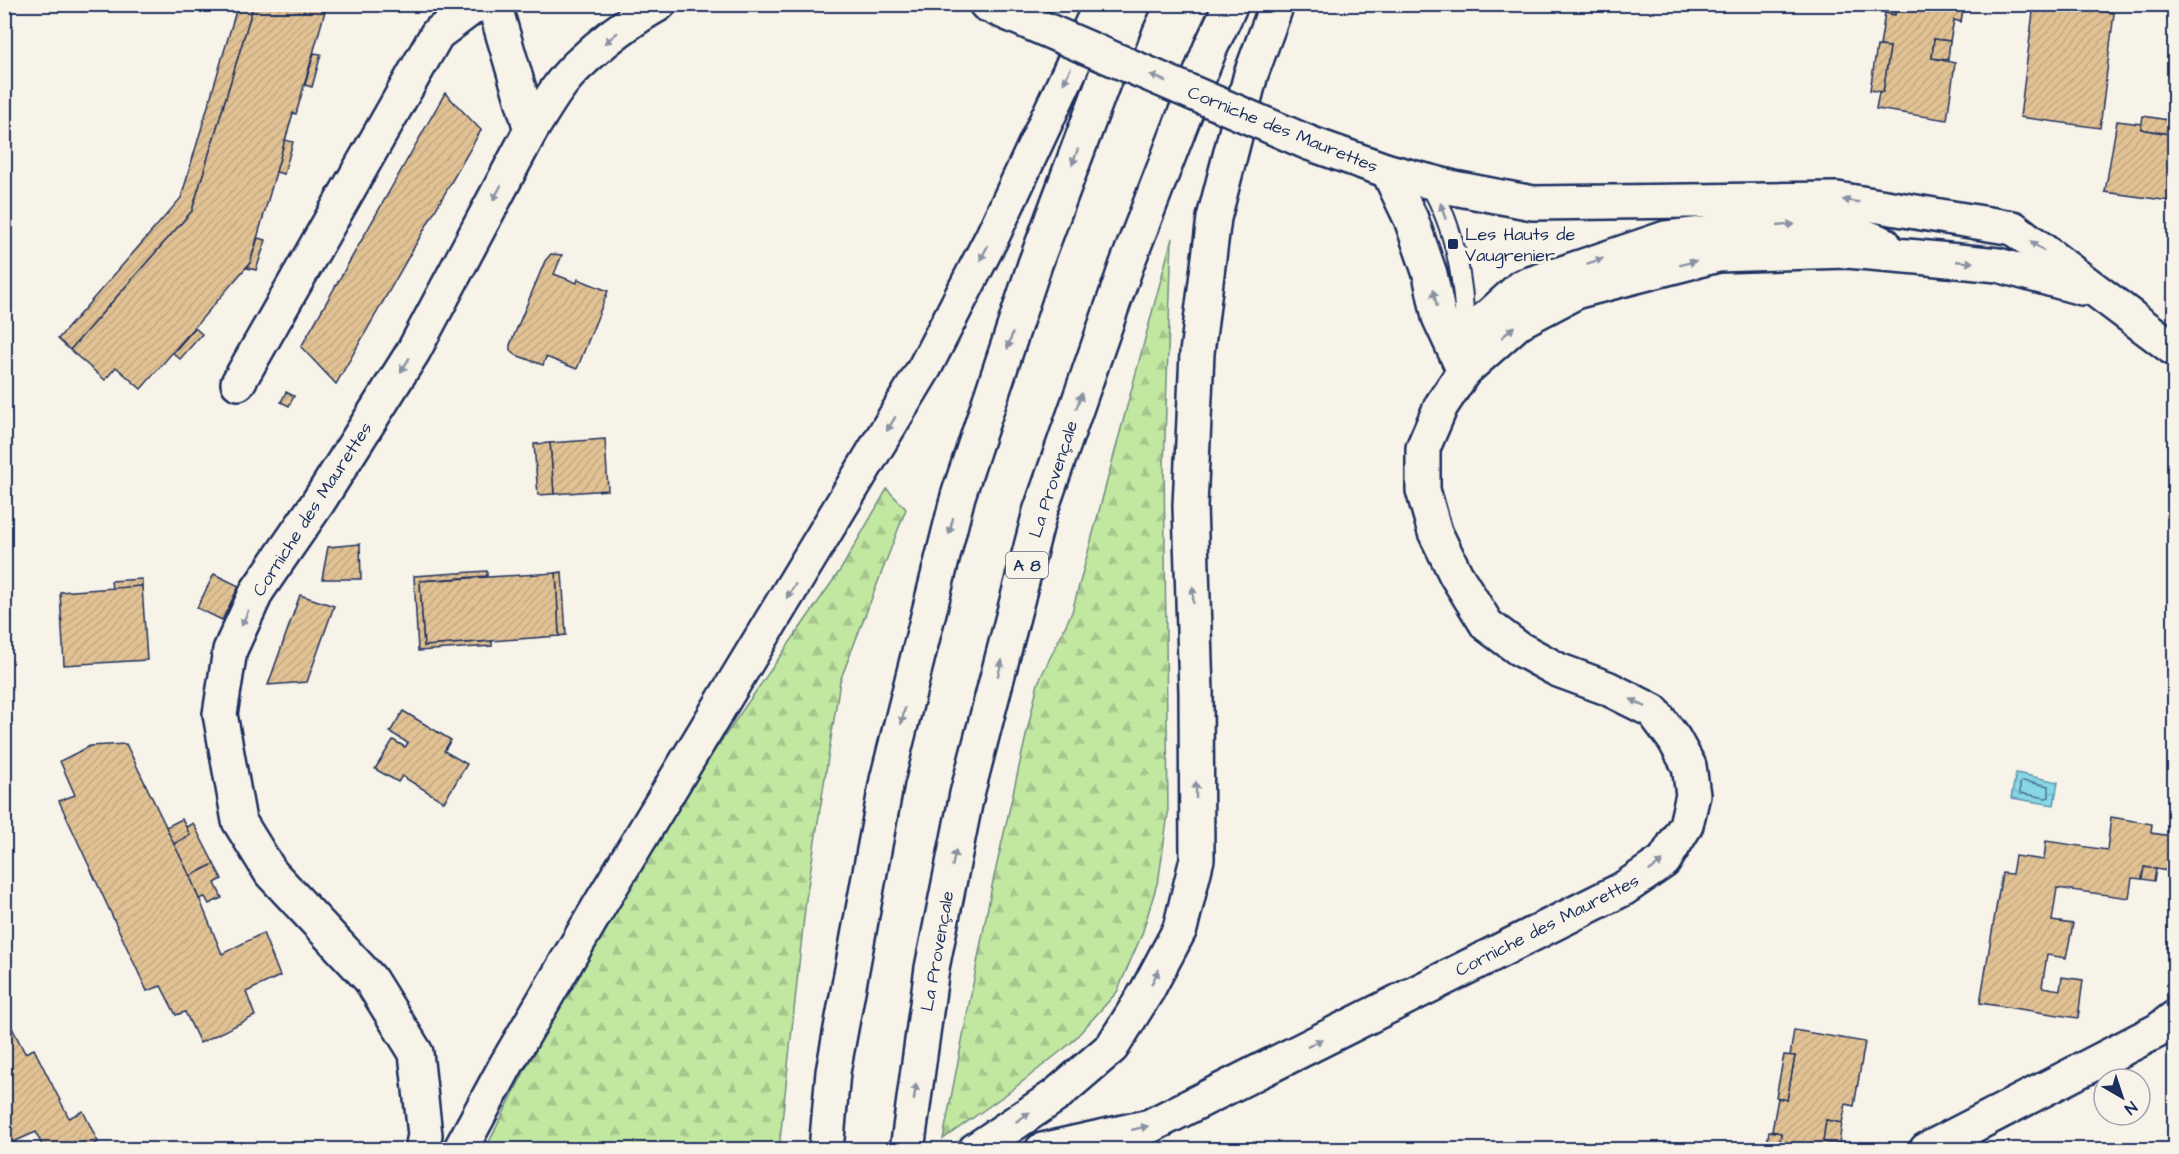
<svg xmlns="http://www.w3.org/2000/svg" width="2179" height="1154" font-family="'Architects Daughter',sans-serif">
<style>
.forest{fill:url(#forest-firs);stroke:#6e8b80;stroke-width:1.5}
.water{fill:url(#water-ripples);stroke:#5c94ae;stroke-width:1.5}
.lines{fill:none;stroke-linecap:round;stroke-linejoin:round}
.shore{stroke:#477294;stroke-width:1.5}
.building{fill:url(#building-hatch);stroke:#1b2f5e;stroke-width:1.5}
.lane-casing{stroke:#1b2f5e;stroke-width:22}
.street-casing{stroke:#1b2f5e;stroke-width:38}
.secondary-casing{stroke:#1b2f5e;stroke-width:38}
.highway-casing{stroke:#1b2f5e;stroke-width:38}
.lane{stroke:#f7f3e8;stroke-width:18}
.street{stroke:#f7f3e8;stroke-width:33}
.secondary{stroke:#f7f3e8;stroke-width:33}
.highway{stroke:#f7f3e8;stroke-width:33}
.secondary-bridge-casing{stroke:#1b2f5e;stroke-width:38;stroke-linecap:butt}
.secondary-bridge{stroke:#f7f3e8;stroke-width:33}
.oneway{fill:#8991a3}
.poi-dot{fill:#1b2f5e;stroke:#f7f3e8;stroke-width:2}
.labels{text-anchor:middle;stroke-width:6;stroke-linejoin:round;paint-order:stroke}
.shield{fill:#f7f3e8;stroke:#5d6a87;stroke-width:1.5}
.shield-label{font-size:16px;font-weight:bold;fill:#1b2f5e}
.street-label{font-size:18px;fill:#1b2f5e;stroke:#f7f3e8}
.poi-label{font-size:18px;fill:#1b2f5e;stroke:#f7f3e8;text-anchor:start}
</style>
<defs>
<pattern id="forest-firs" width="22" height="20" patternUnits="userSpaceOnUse" patternTransform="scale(1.5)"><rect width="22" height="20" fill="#c2e7a1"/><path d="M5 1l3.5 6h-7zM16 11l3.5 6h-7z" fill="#a6c68d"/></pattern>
<pattern id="water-ripples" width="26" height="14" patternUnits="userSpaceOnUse" patternTransform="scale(1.5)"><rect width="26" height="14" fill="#88d7e4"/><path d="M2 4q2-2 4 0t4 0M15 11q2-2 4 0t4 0" fill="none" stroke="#75b9c6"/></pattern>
<pattern id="building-hatch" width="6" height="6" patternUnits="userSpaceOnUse" patternTransform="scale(1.5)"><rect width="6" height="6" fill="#e2c294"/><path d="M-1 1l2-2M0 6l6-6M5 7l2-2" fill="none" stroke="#c1a782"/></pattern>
</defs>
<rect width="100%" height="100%" fill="#f7f3e8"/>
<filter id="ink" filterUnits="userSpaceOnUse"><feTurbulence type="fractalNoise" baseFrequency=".0167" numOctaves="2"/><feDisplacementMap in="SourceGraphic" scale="12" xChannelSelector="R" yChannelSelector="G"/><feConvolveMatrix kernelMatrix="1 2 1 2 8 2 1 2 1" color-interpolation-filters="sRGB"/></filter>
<g filter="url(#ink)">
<g class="forest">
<polygon points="1172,238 1164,464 1168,814 1159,877 1142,934 1117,992 1071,1043 1012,1090 943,1139 992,886 1038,683 1072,612"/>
<polygon points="887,489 906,509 840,681 806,899 779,1149 485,1150 550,1020 694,780 841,569"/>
</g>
<polygon class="water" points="2016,773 2058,782 2054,805 2011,798"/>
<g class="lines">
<polygon class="shore" points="2023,781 2049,786 2049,797 2046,798 2020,793 2020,783"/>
</g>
<g class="building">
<polygon points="238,4 254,4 192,211 70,350 58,339 181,198"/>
<polygon points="254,4 327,4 296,114 293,113 250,263 141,389 116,367 105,380 70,350 192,211"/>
<polygon points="1884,4 1896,4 1895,15 1883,12"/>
<polygon points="1896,4 1964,4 1961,22 1954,20 1950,41 1934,39 1932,58 1955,63 1947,120 1876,109 1879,92 1883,92 1890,47 1880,46 1885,13 1895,15"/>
<polygon points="2034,4 2050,4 2114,13 2100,128 2020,117"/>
<polygon points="1934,39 1950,41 1948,60 1932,58"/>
<polygon points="1877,46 1890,47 1883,92 1870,90"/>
<polygon points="314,53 321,54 312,87 305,85"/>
<polygon points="445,93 481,130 336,384 301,347"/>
<polygon points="2143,116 2174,121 2174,135 2141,129"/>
<polygon points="2117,121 2141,124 2141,129 2174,135 2174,194 2172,194 2170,201 2105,192"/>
<polygon points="285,140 293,142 284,174 276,172"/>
<polygon points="258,238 266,240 256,270 247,268 250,263"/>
<polygon points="551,254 562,255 554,274 577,283 578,279 608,291 577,369 546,357 543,365 516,355 510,350 510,345 545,261"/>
<polygon points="195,328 202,334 180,359 173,353"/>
<polygon points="286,392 294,396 289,406 281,402"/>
<polygon points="605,439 608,490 554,494 550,443"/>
<polygon points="550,443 554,494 538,495 534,444"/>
<polygon points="360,544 361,579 322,579 328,547"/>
<polygon points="487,571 487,576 420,581 424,646 492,641 492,646 418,651 414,576"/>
<polygon points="562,572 566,635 559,636 556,573"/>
<polygon points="556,573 559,636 424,646 420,581"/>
<polygon points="214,574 239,586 222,620 197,608"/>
<polygon points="142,579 142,586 112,589 111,581"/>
<polygon points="142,586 147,660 64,665 60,592"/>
<polygon points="300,595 334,606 307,682 268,685"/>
<polygon points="403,711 451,740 444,751 467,764 444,802 402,776 398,782 375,769 393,740 405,747 408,743 390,732"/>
<polygon points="126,744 190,876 222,954 263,933 280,976 246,992 255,1016 200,1043 185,1012 176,1015 161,986 147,991 59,801 75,795 60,761 90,746"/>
<polygon points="2111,817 2152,824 2151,833 2172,836 2169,857 2174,857 2174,872 2144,867 2142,879 2132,878 2129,898 2057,888 2052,921 2073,924 2066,958 2047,955 2042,987 2060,990 2062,977 2083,980 2078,1018 1980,1003 2002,873 2012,874 2015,856 2044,860 2046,841 2107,850"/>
<polygon points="182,819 190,835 174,844 166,827"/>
<polygon points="193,823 214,864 190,876 174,844 190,835 186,827"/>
<polygon points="214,864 222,879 215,883 222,898 209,904 205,897 199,899 190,876"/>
<polygon points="2144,867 2156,869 2154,881 2142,879"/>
<polygon points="4,1012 25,1053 34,1049 69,1118 83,1111 98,1142 84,1150 44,1150 36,1132 4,1146"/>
<polygon points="1794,1030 1865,1042 1854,1106 1846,1104 1842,1123 1826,1120 1823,1142 1848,1145 1848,1150 1779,1150 1781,1133 1772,1131 1778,1098 1787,1100 1795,1056 1790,1056"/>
<polygon points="1784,1055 1795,1056 1787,1100 1776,1097"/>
<polygon points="1826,1120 1842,1123 1839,1144 1823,1142"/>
<polygon points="1769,1131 1781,1133 1779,1150 1766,1150"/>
</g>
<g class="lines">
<g class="lane-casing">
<path id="lane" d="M1428 182C1456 228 1465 286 1465 340"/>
</g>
<g class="street-casing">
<g id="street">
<polyline points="494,4 531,130"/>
<polyline points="1388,171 1454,188 1533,203 1837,199 2013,228 2174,349"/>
<polyline points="1464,371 1519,322 1578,291 1718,255 1847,251 1918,257 1998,265 2082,288"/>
<polyline points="1464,371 1477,327 1521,287 1666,238 1807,223 1830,223 1884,244"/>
<polyline points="238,383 437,34 477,4"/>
<polyline points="1926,1150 2157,1031 2174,1018"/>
</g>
</g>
<g class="secondary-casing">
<g id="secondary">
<polyline points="986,4 1009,14"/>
<path d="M422 1150 425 1135 416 1053 370 979 271 873 239 821 220 714 230 650 257 591 317 504 413 352 531 130C545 108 558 84 577 66 601 43 630 20 659 4"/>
<polyline points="1042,1150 1150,1126 1623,889 1664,861 1686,825 1693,795 1689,766 1674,739 1653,711 1607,688 1558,670 1518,648 1487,625 1456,575 1435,532 1423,490 1423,448 1441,406 1464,371 1439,317 1430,274 1411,219 1388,171 1309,143"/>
</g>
</g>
<g class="highway-casing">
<g id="highway">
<polyline points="460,1150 506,1065 601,903 925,367 992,237 1101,4"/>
<polyline points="826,1150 833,1072 887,780 958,496 1035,264 1127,19 1134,4"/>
<polyline points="907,1150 932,968 967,794 1040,512 1127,264 1210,49 1231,4"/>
<polyline points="975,1150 1055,1096 1112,1047 1147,991 1180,929 1197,859 1196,692 1190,506 1197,353 1214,218 1251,74 1277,4"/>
</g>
</g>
<use href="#lane" class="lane"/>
<use href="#street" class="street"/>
<use href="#secondary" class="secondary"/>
<use href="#highway" class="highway"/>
<g class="secondary-bridge-casing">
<polyline id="secondary-bridge" points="1009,14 1309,143"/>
</g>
<use href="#secondary-bridge" class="secondary-bridge"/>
</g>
<defs><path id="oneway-solid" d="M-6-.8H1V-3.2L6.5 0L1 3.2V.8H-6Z" transform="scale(1.5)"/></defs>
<g class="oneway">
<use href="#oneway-solid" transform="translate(611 38) rotate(141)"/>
<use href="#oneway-solid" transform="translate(1067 76) rotate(115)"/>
<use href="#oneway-solid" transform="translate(1158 78) rotate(-157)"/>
<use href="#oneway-solid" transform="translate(1075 157) rotate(110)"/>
<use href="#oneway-solid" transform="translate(497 193) rotate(118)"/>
<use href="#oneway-solid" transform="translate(1851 201) rotate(-171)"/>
<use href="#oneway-solid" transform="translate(1443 211) rotate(-108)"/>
<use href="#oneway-solid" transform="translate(1786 225) rotate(-6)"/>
<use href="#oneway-solid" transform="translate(2037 246) rotate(-143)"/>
<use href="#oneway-solid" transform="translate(984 253) rotate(117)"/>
<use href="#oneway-solid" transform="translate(1595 261) rotate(-18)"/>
<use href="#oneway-solid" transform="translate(1965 262) rotate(5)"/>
<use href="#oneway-solid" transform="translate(1688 263) rotate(-15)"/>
<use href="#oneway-solid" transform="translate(1435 298) rotate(-103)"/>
<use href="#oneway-solid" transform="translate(1508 332) rotate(-42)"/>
<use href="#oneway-solid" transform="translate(1010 341) rotate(108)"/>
<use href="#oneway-solid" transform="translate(405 365) rotate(122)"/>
<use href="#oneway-solid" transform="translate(1079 401) rotate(-71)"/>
<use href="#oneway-solid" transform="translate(891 424) rotate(121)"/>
<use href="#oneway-solid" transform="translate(951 526) rotate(104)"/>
<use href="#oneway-solid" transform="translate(791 591) rotate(122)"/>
<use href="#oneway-solid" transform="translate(1193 595) rotate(-92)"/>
<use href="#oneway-solid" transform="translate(245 618) rotate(114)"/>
<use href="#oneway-solid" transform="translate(1000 668) rotate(-75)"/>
<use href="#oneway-solid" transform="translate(1638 703) rotate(-153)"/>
<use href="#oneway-solid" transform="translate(903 716) rotate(104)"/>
<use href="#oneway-solid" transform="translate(1196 790) rotate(-90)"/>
<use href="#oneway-solid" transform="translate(954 858) rotate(-79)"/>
<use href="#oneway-solid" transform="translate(1656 866) rotate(-36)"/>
<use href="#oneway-solid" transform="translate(1155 977) rotate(-63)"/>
<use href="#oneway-solid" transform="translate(1315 1043) rotate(-27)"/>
<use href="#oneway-solid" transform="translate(915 1092) rotate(-82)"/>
<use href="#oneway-solid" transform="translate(1023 1117) rotate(-34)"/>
<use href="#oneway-solid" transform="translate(1140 1128) rotate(-13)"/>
</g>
</g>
<rect class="poi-dot" x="1447" y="238" width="12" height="12" rx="3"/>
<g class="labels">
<rect class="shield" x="1006" y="552" width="42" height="26" rx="4.5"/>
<g class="shield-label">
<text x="1027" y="571">A 8</text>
</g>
<g class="street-label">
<text transform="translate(1283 129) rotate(22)" y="6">Corniche des Maurettes</text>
<text transform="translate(1053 479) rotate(-72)" y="6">La Provençale</text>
<text transform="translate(312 509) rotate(-57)" y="6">Corniche des Maurettes</text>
<text transform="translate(1547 925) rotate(-27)" y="6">Corniche des Maurettes</text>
<text transform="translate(937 951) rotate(-80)" y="6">La Provençale</text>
</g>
<g class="poi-label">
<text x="1465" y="240">Les Hauts de<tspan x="1465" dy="21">Vaugrenier</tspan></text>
</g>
</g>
<rect width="2179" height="1154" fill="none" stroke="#f7f3e8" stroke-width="24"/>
<rect x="12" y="12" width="2155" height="1130" fill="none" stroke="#1b2f5e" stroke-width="2" filter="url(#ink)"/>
<g transform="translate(2122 1097) rotate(141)"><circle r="28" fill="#f7f3e8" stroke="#9fa5b1" stroke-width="1.5"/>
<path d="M0-4.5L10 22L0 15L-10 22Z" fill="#1b2f5e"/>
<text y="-9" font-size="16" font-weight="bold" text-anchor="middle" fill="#1b2f5e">N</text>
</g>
</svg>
